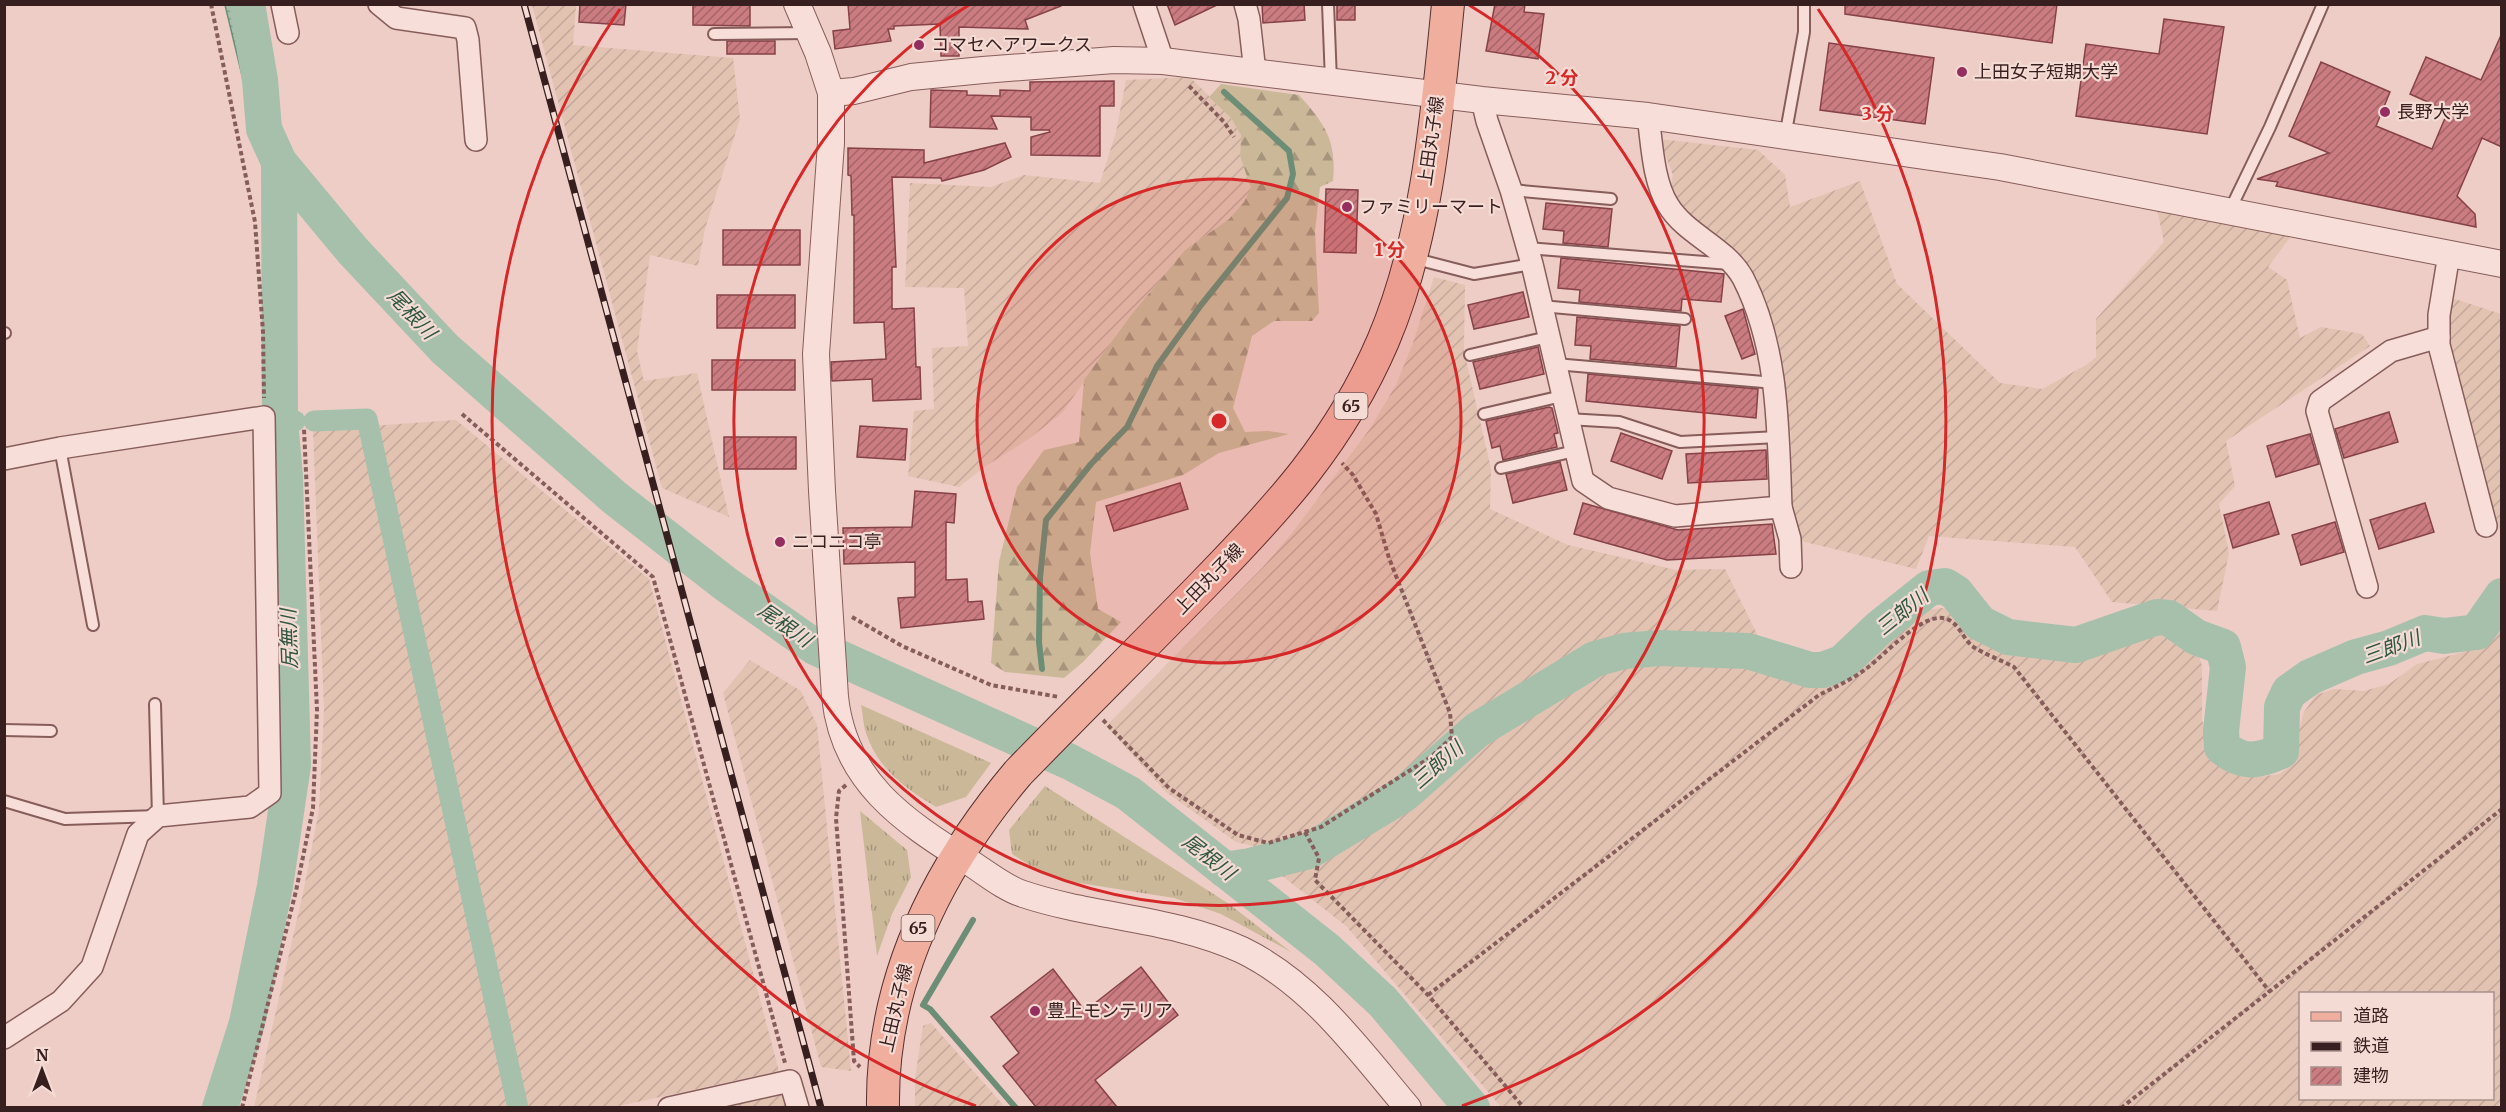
<svg xmlns="http://www.w3.org/2000/svg" width="2506" height="1112" font-family="Merriweather,'Noto Sans JP',serif">
<style>
.farmland{fill:url(#farmland-furrows);fill-rule:evenodd}
.grass{fill:url(#grass-tufts)}
.forest{fill:url(#forest-firs)}
.water{fill:url(#water-rules);stroke:#6d8e76;stroke-width:1.5}
.lines{fill:none;stroke-linecap:round;stroke-linejoin:round}
.stream{stroke:#6d8e76;stroke-width:6}
.canal{stroke:#a6c0ac;stroke-width:21}
.river{stroke:#a6c0ac;stroke-width:36}
.building{fill:url(#building-hatch);stroke:#864248;stroke-width:1.5}
.service-casing{stroke:#875d5b;stroke-width:14}
.minor-casing{stroke:#875d5b;stroke-width:24}
.tertiary-casing{stroke:#875d5b;stroke-width:28}
.primary-casing{stroke:#552f30;stroke-width:34}
.path{stroke:#875d5b;stroke-width:4;stroke-dasharray:4.5 3;stroke-linecap:butt}
.service{stroke:#f8ded8;stroke-width:10}
.minor{stroke:#f8ded8;stroke-width:21}
.tertiary{stroke:#f8ded8;stroke-width:26}
.primary{stroke:#efae9e;stroke-width:32}
.rail-casing{stroke:#381f1f;stroke-width:7}
.rail{stroke:#f4dbd4;stroke-width:4.5;stroke-dasharray:14;stroke-linecap:butt}
.ring{fill:none;stroke:#d62828;stroke-width:3}
.poi-dot{fill:#942d60;stroke:#f4dbd4;stroke-width:2}
.labels{text-anchor:middle;stroke-width:4.5;stroke-linejoin:round;paint-order:stroke}
.shield{fill:#f4dbd4;stroke:#705755;stroke-width:1.5}
.shield-label{font-size:16px;font-weight:bold;fill:#381f1f}
.poi-label{font-size:18px;fill:#381f1f;stroke:#f4dbd4;text-anchor:start}
.street-label{font-size:18px;fill:#381f1f;stroke:#f4dbd4}
.water-label{font-size:20px;font-style:italic;fill:#2f5741;stroke:#f4dbd4}
.centre{fill:#d62828;stroke:#f4dbd4;stroke-width:3}
.ring-label{font-size:18px;text-anchor:middle;font-weight:bold;fill:#d62828;stroke:#f4dbd4;stroke-width:4.5;stroke-linejoin:round;paint-order:stroke}
</style>
<defs>
<pattern id="farmland-furrows" width="10" height="10" patternUnits="userSpaceOnUse" patternTransform="scale(1.5)"><rect width="10" height="10" fill="#e2c3b2"/><path d="M-1 1l2-2M0 10L10 0M9 11l2-2" fill="none" stroke="#c3a799"/></pattern>
<pattern id="grass-tufts" width="24" height="20" patternUnits="userSpaceOnUse" patternTransform="scale(1.5)"><rect width="24" height="20" fill="#cbb899"/><path d="M3 7l-1-3M5 7V3M7 7l1-3M15 17l-1-3M17 17v-4M19 17l1-3" fill="none" stroke="#a6957c"/></pattern>
<pattern id="forest-firs" width="22" height="20" patternUnits="userSpaceOnUse" patternTransform="scale(1.5)"><rect width="22" height="20" fill="#cbb899"/><path d="M5 1l3.5 6h-7zM16 11l3.5 6h-7z" fill="#a6957c"/></pattern>
<pattern id="water-rules" width="6" height="5" patternUnits="userSpaceOnUse" patternTransform="scale(1.5)"><rect width="6" height="5" fill="#a6c0ac"/><path d="M0 2.5h6" fill="none" stroke="#889b8b"/></pattern>
<pattern id="building-hatch" width="6" height="6" patternUnits="userSpaceOnUse" patternTransform="scale(1.5)"><rect width="6" height="6" fill="#ca7c81"/><path d="M-1 1l2-2M0 6l6-6M5 7l2-2" fill="none" stroke="#a56569"/></pattern>
</defs>
<rect width="100%" height="100%" fill="#edcdc5"/>
<g class="farmland">
<polygon points="532,5 576,5 573,45 733,58 740,119 705,229 698,266 650,255 637,351 644,381 697,373 729,517 662,488"/>
<polygon points="1190,77 1231,118 1241,135 1240,156 1252,188 1244,202 1229,219 1185,250 1131,315 1062,413 1030,438 986,466 959,487 908,476 914,411 934,409 932,348 968,346 964,288 905,287 910,183 991,187 1024,175 1100,183 1116,132 1126,80"/>
<polygon points="1659,139 1758,150 1785,175 1790,207 1860,181 1897,284 2000,383 2042,389 2086,365 2096,357 2096,319 2164,242 2157,209 2292,235 2268,267 2287,280 2300,338 2321,327 2362,334 2370,346 2226,441 2235,486 2219,504 2229,553 2217,611 2112,602 2075,547 1929,536 1916,569 1801,541 1791,504 1791,434 1779,369 1749,265 1675,201 1670,190 1673,175"/>
<polygon points="1434,277 1465,285 1464,351 1491,469 1490,509 1568,545 1676,570 1725,569 1759,638 1756,645 1637,643 1592,651 1477,718 1456,741 1398,788 1325,832 1269,850 1236,842 1166,792 1106,726 1262,568 1293,532 1369,430 1396,385 1413,343"/>
<polygon points="2452,298 2501,314 2502,526 2496,532 2449,348 2449,316"/>
<polygon points="456,420 649,579 779,1071 614,1107 254,1107 303,893 319,810 324,710 313,430"/>
<path d="M1943 608 1957 611 1981 641 2003 647 2076 651 2136 631 2162 625 2198 652 2202 666V721L2222 760 2242 772 2259 777 2279 774 2297 762 2298 733 2304 712 2316 695 2334 689 2364 691 2389 684 2417 664 2468 651 2489 637 2501 622V1107H1501L1346 926 1281 875 1406 801 1479 737 1597 667 1624 660 1749 657 1819 678 1837 679 1863 664 1927 610ZM2300 994H2492V1098H2300Z"/>
<polygon points="750,660 801,691 817,725 851,1071 821,1067 723,693"/>
<polygon points="931,1023 1005,1107 915,1107 915,1078 923,1026"/>
<polygon points="785,1088 790,1108 696,1108"/>
</g>
<g class="grass">
<path d="M861 705 991 763 966 797 936 807C906 789 877 768 866 733 863 724 863 714 861 705Z"/>
<polygon points="1045,786 1229,904 1291,952 1221,914 1174,898 1073,882 1041,873 1012,854 1009,830"/>
<polygon points="860,811 907,850 911,877 892,914 877,956"/>
</g>
<path class="forest" d="M1221 84 1299 95C1325 124 1337 141 1333 181L1320 187 1315 231 1319 313 1312 321H1274L1252 336 1233 408 1245 432 1268 431 1289 434 1219 453 1183 475 1096 502 1090 553 1098 609 1121 622 1083 662 1064 678 1005 672 991 663 999 562 1017 487 1044 450 1079 442 1084 380 1131 315 1185 250 1229 219 1244 202 1251 188 1240 156 1241 135 1231 118 1209 97Z"/>
<polygon class="water" points="225,5 241,5 242,25 255,72 258,103 279,162 259,146"/>
<g class="lines">
<g class="stream">
<polyline points="1042,669 1039,642 1040,578 1046,520 1091,464 1127,427 1157,366 1201,305 1287,198 1293,174 1289,151 1224,92"/>
<polyline points="973,920 923,1005 930,1009 1016,1108"/>
</g>
<g class="canal">
<polyline points="280,421 295,421"/>
<polyline points="314,421 367,419 518,1108"/>
</g>
<g class="river">
<polyline points="247,4 260,80 264,129 279,162 353,251 445,349 615,498 727,585 815,647 1070,762 1128,793 1327,950 1383,1002 1472,1108"/>
<path d="M1225 870 1250 866 1309 851 1404 794 1477 730 1595 659 1624 651 1659 648 1748 651 1810 670H1823L1842 663 1879 628 1929 588 1945 586 1956 593 1980 623 2008 637 2076 645 2157 617 2169 618 2196 637 2223 647 2228 667 2221 731 2222 747C2242 764 2258 762 2281 751L2282 707 2289 692 2310 677 2356 657 2389 648 2425 633 2444 636 2477 632 2502 596"/>
<polyline points="220,1108 247,1023 275,886 293,765 285,476 280,421 279,162"/>
</g>
</g>
<g class="building">
<polygon points="580,4 626,4 624,25 579,22"/>
<polygon points="693,4 750,4 750,26 693,25"/>
<polygon points="848,4 1061,4 1061,6 1025,20 1028,29 959,27 959,56 941,56 940,24 894,26 894,29 888,29 891,41 835,49 833,31 850,29"/>
<polygon points="1167,4 1219,4 1175,25"/>
<polygon points="1262,4 1304,4 1305,20 1263,23"/>
<rect x="1337" y="4" width="18" height="16"/>
<polygon points="1495,4 1525,4 1524,12 1544,14 1538,59 1486,51"/>
<polygon points="1845,4 2057,4 2052,43 1845,14"/>
<polygon points="2164,19 2224,27 2207,134 2076,116 2086,44 2159,54"/>
<polygon points="2502,33 2502,147 2482,138 2457,196 2475,214 2476,227 2276,186 2278,182 2257,179 2329,153 2289,136 2321,62 2390,92 2376,126 2432,149 2448,111 2410,94 2426,57 2481,80"/>
<rect x="727" y="41" width="48" height="13"/>
<polygon points="1829,43 1934,58 1925,124 1820,110"/>
<polygon points="1114,81 1114,106 1100,106 1100,156 1031,155 1031,137 1050,132 1049,130 1031,130 1031,117 991,116 997,129 930,127 931,90 967,91 967,95 1000,96 1000,90 1030,91 1030,82"/>
<polygon points="1005,143 1011,157 984,170 942,181 941,178 892,177 896,267 892,267 892,309 914,308 916,367 920,367 921,399 873,401 872,379 832,381 831,362 886,359 884,322 854,323 854,215 852,215 851,176 848,175 848,148 924,150 924,163"/>
<polygon points="1326,189 1358,190 1356,253 1324,252"/>
<polygon points="1546,203 1612,209 1608,247 1563,243 1564,231 1543,229"/>
<rect x="723" y="230" width="77" height="35"/>
<polygon points="1561,258 1724,274 1721,302 1682,299 1681,311 1579,302 1580,290 1558,288"/>
<polygon points="1523,292 1529,317 1474,329 1468,305"/>
<rect x="717" y="295" width="78" height="33"/>
<polygon points="1743,309 1755,354 1742,359 1725,316"/>
<polygon points="1577,317 1680,326 1676,367 1590,359 1591,346 1575,345"/>
<polygon points="1538,347 1544,374 1480,389 1473,362"/>
<rect x="712" y="360" width="83" height="30"/>
<polygon points="1588,374 1758,389 1756,418 1586,401"/>
<polygon points="1549,407 1552,408 1558,433 1554,434 1557,447 1503,460 1500,446 1492,448 1486,421"/>
<polygon points="2389,412 2398,442 2344,458 2335,429"/>
<polygon points="860,426 907,429 905,460 857,457"/>
<polygon points="1621,433 1672,451 1662,479 1611,461"/>
<polygon points="2310,434 2319,464 2276,477 2267,446"/>
<rect x="724" y="437" width="72" height="32"/>
<polygon points="1766,450 1767,479 1688,483 1686,454"/>
<polygon points="1560,462 1567,490 1513,503 1506,474"/>
<polygon points="1180,483 1188,509 1114,531 1106,506"/>
<polygon points="915,491 956,494 954,523 946,522 946,580 967,579 968,602 982,601 984,619 901,628 898,598 915,597 915,562 844,564 843,528 912,527"/>
<polygon points="2269,502 2279,534 2233,548 2224,515"/>
<polygon points="1583,503 1678,530 1772,524 1776,554 1667,560 1574,534"/>
<polygon points="2425,503 2434,532 2379,549 2370,520"/>
<polygon points="2335,522 2344,552 2301,565 2292,535"/>
<polygon points="1141,967 1178,1015 1095,1080 1117,1107 1036,1107 1003,1066 1019,1053 991,1017 1053,969 1085,1011"/>
</g>
<g class="lines">
<g class="service-casing">
<g id="service">
<polyline points="1328,4 1331,81"/>
<polyline points="714,34 810,33"/>
<polyline points="1785,137 1804,32 1804,4"/>
<polyline points="1511,190 1611,199"/>
<polyline points="2229,212 2270,127 2323,4"/>
<polyline points="1527,248 1730,264"/>
<polyline points="1412,258 1474,274 1532,264"/>
<polyline points="1541,306 1685,319"/>
<polyline points="4,333 5,333"/>
<polyline points="1470,355 1548,337"/>
<polyline points="1555,364 1775,383"/>
<polyline points="1484,414 1562,396"/>
<polyline points="1567,419 1619,422 1680,442 1778,437"/>
<polyline points="60,448 93,625"/>
<polyline points="1501,468 1575,451"/>
<polyline points="4,730 51,731"/>
<polyline points="4,801 65,819 158,816 155,704"/>
</g>
</g>
<g class="minor-casing">
<g id="minor">
<polyline points="282,4 288,33"/>
<polyline points="379,4 396,18 465,28 468,40 476,140"/>
<polyline points="1144,4 1163,61"/>
<polyline points="1245,4 1249,19 1255,72"/>
<path d="M1482 100 1487 121 1511 190 1532 264 1583 481 1608 498 1675 516 1781 507C1778 430 1779 348 1743 278 1726 247 1686 235 1668 205 1653 181 1652 144 1648 116"/>
<polyline points="2449,254 2439,315 2439,345 2486,526"/>
<polyline points="4,459 60,448 264,417 270,793 250,807 158,816 138,834 92,967 61,1001 4,1038"/>
<polyline points="1781,507 1790,539 1791,567"/>
<polyline points="2367,587 2317,411 2320,401 2391,351 2439,337"/>
<polyline points="669,1108 790,1081 798,1108"/>
</g>
</g>
<g class="tertiary-casing">
<g id="tertiary">
<path d="M797 4 818 53 831 93V143L816 354 822 491 835 697C844 781 902 820 969 862 985 872 1004 888 1023 894 1095 918 1173 918 1242 950 1312 984 1359 1050 1408 1108"/>
<polyline points="831,93 854,91 911,77 983,70 1114,60 1163,61 1482,100 1648,116 2000,167 2502,264"/>
</g>
</g>
<g class="primary-casing">
<path id="primary" d="M883 1108C881 981 938 868 1018 773 1080 709 1143 647 1205 583 1279 507 1340 441 1383 341 1427 238 1437 115 1448 4"/>
</g>
<g class="path">
<polyline points="211,4 255,222 263,332 264,398"/>
<polyline points="1189,86 1224,122 1234,137"/>
<polyline points="462,414 653,577 785,1063"/>
<polyline points="852,617 902,646 991,685 1059,697"/>
<polyline points="1103,720 1169,788 1238,835 1268,843 1321,827 1431,757 1452,737 1450,713 1389,558 1376,514 1353,475 1342,463"/>
<polyline points="846,785 839,791 836,818 854,1061 860,1067"/>
<polyline points="1305,832 1319,858 1315,880 1428,995 1524,1108"/>
<path d="M1428 995 1819 695C1835 687 1853 679 1867 668 1885 655 1924 610 1947 619 1959 624 1963 638 1972 646 1984 654 2001 660 2014 667L2270 992"/>
<polyline points="242,1108 296,891 313,808 317,710 304,429"/>
<polyline points="2121,1108 2502,809"/>
</g>
<use href="#service" class="service"/>
<use href="#minor" class="minor"/>
<use href="#tertiary" class="tertiary"/>
<use href="#primary" class="primary"/>
<g class="rail-casing">
<polyline id="rail" points="524,4 821,1108"/>
</g>
<use href="#rail" class="rail"/>
</g>
<circle cx="1219" cy="421" r="242" fill="#d62828" fill-opacity=".12"/>
<g class="ring">
<circle cx="1219" cy="421" r="242"/>
<path d="M1469 5A485 485 0 1 1 969 5"/>
<path d="M976 1106A727 727 0 0 1 620 9M1818 9A727 727 0 0 1 1462 1106"/>
</g>
<g class="poi-dot">
<circle cx="919" cy="45" r="6"/>
<circle cx="1962" cy="72" r="6"/>
<circle cx="2385" cy="112" r="6"/>
<circle cx="1347" cy="207" r="6"/>
<circle cx="780" cy="542" r="6"/>
<circle cx="1035" cy="1011" r="6"/>
</g>
<g class="labels">
<g class="shield">
<rect x="1334.5" y="393" width="33" height="26" rx="4.5"/>
<rect x="901.5" y="915" width="33" height="26" rx="4.5"/>
</g>
<g class="shield-label">
<text x="1351" y="412">65</text>
<text x="918" y="934">65</text>
</g>
<g class="poi-label">
<text x="931" y="51">コマセヘアワークス</text>
<text x="1974" y="78">上田女子短期大学</text>
<text x="2397" y="118">長野大学</text>
<text x="1359" y="213">ファミリーマート</text>
<text x="792" y="548">ニコニコ亭</text>
<text x="1047" y="1017">豊上モンテリア</text>
</g>
<g class="street-label">
<text transform="translate(1431 141) rotate(-82)" y="6">上田丸子線</text>
<text transform="translate(1209 579) rotate(-46)" y="6">上田丸子線</text>
<text transform="translate(896 1008) rotate(-77)" y="6">上田丸子線</text>
</g>
<g class="water-label">
<text transform="translate(412 314) rotate(47)" y="7">尾根川</text>
<text transform="translate(1902 612) rotate(-39)" y="7">三郎川</text>
<text transform="translate(785 625) rotate(35)" y="7">尾根川</text>
<text transform="translate(289 639) rotate(-92)" y="7">尻無川</text>
<text transform="translate(2391 647) rotate(-20)" y="7">三郎川</text>
<text transform="translate(1437 765) rotate(-41)" y="7">三郎川</text>
<text transform="translate(1209 857) rotate(38)" y="7">尾根川</text>
</g>
</g>
<circle cx="1219" cy="421" r="9" class="centre"/>
<g class="ring-label">
<text x="1562" y="84">2 分</text>
<text x="1878" y="120">3 分</text>
<text x="1390" y="256">1 分</text>
</g>
<rect width="2506" height="1112" fill="none" stroke="#381f1f" stroke-width="12"/>
<rect x="2299" y="992" width="195" height="108" fill="#f4dbd4" stroke="#a9908c" stroke-width="1.5"/>
<rect x="2311" y="1012" width="30" height="9" fill="#efae9e" stroke="#a9908c" stroke-width="1.5"/>
<text x="2353" y="1022" font-size="18" fill="#381f1f">道路</text>
<rect x="2311" y="1042" width="30" height="9" fill="#381f1f" stroke="#a9908c" stroke-width="1.5"/>
<text x="2353" y="1052" font-size="18" fill="#381f1f">鉄道</text>
<rect x="2311" y="1067" width="30" height="18" fill="url(#building-hatch)" stroke="#a9908c" stroke-width="1.5"/>
<text x="2353" y="1082" font-size="18" fill="#381f1f">建物</text>
<g transform="translate(42 1070)" stroke="#f4dbd4" stroke-width="4.5" paint-order="stroke">
<path d="M0-4.5L10 22L0 15L-10 22Z" fill="#381f1f"/>
<text y="-9" font-size="16" font-weight="bold" text-anchor="middle" fill="#381f1f">N</text>
</g>
</svg>
